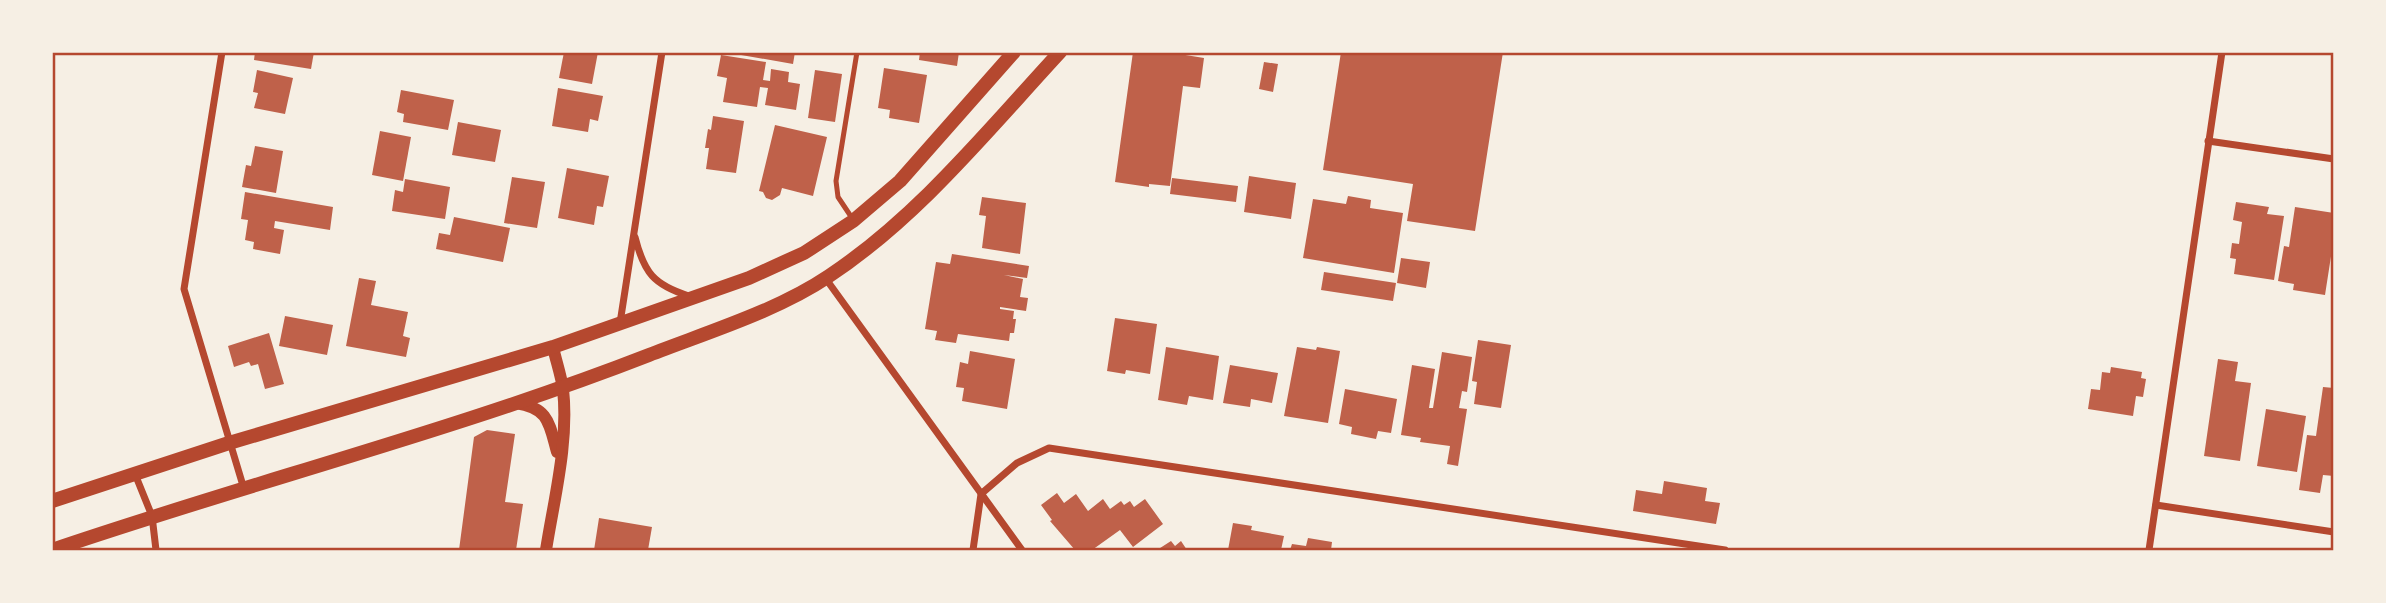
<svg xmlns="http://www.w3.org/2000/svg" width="2386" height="603" font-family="'Asap Condensed',sans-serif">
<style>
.building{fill:#bf614a}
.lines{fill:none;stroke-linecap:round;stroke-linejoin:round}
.service{stroke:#b5482f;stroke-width:5}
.minor{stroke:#b5482f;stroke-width:7}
.tertiary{stroke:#b5482f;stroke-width:12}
.secondary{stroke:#b5482f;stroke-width:14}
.neatline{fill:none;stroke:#b5482f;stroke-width:2.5}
</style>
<rect width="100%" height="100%" fill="#f6efe4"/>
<g class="building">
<polygon points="255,52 314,52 311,69 254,60"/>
<polygon points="564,52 598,52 592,84 559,78"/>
<polygon points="724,52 795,52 793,64"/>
<polygon points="920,52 959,52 957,66 919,60"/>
<polygon points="1133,52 1167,52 1204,58 1200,88 1183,86 1170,186 1149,184 1149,187 1115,182"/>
<polygon points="1341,52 1503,52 1475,231 1407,221 1413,184 1323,170"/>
<polygon points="721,55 766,62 763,80 770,81 771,69 789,72 788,82 800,84 796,110 765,105 768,88 760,87 757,107 723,102 727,78 717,76"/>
<polygon points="1264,62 1278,64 1273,92 1259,89"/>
<polygon points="884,68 927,75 919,123 889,118 890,110 878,108"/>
<polygon points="257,70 293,78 285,114 254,108 258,93 253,92"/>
<polygon points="815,70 842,74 835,122 808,118"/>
<polygon points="558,88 603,96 598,121 590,119 588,132 552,126"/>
<polygon points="401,90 454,100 448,130 403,122 404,114 397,112"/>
<polygon points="713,116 744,121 736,173 706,169 709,148 705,148 708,129 711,130"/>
<polygon points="458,122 501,130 495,162 452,155"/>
<polygon points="775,125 827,137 813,196 782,188 780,195 772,200 766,198 763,192 759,191"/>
<polygon points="380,131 411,137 403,181 372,175"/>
<polygon points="255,146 283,151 276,193 242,187 246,165 251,166"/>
<polygon points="567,168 609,176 603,207 597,206 594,225 558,218"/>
<polygon points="1249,176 1296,183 1291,219 1244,212"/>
<polygon points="512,177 545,182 537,228 504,223"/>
<polygon points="1172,178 1238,186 1236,202 1170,194"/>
<polygon points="405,179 450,187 445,219 392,211 395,190 403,192"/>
<polygon points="245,192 333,207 330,230 275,221 274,228 284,230 280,254 253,249 254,242 245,240 248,220 241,219"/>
<polygon points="1348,196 1371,200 1370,208 1403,213 1394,273 1303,258 1313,199 1346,204"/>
<polygon points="982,197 1026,203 1020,254 982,248 986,216 979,215"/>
<polygon points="2236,202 2269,207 2267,214 2284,216 2274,280 2234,274 2236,259 2230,258 2232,243 2239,244 2242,222 2233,220"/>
<polygon points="2295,207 2334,213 2334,237 2325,295 2293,290 2294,284 2278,281 2284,246 2289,247"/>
<polygon points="454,217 510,228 503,262 436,249 439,233 450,235"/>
<polygon points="952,254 1029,266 1027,278 1004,275 1023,279 1020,297 1028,298 1026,311 1000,307 1000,309 1014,311 1013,319 1016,319 1014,333 1010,333 1009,341 958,334 956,343 935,340 937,331 925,329 936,262 950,264"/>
<polygon points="1401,258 1430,262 1426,288 1397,283"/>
<polygon points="1324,272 1396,283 1393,301 1321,290"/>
<polygon points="359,278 376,281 371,305 408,312 403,336 410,338 406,357 346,346"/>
<polygon points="285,316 333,325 327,355 279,346"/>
<polygon points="1115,318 1157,324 1150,374 1126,370 1125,374 1107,371"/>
<polygon points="269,333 284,384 265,389 258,364 251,366 249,362 234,367 228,346"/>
<polygon points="1478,340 1511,345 1501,408 1474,404 1477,382 1472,381"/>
<polygon points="1166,347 1219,356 1213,400 1189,396 1187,405 1158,400"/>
<polygon points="1297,347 1316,350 1317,347 1340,351 1328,423 1284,416"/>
<polygon points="970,351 1015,359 1007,409 962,401 964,388 956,387 960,362 968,364"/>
<polygon points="1442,352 1472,357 1467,392 1462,391 1459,408 1467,409 1458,466 1447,464 1450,446 1420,442 1421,438 1401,435 1412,365 1435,369 1429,408 1433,408"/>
<polygon points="2218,359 2238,362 2235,381 2251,383 2240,461 2204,456"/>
<polygon points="1230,365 1278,373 1272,403 1251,399 1250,407 1223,403"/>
<polygon points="2111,367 2142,372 2141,378 2146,379 2143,397 2136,396 2133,416 2088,409 2091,389 2100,390 2102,372 2110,373"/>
<polygon points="2323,387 2334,388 2334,476 2323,475 2320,493 2299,490 2307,435 2316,436"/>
<polygon points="1345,389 1397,399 1391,433 1378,431 1376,439 1351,434 1352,427 1339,424"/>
<polygon points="2266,409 2306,416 2297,472 2257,466"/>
<polygon points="487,430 515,434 505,502 523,504 516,550 459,550 474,437"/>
<polygon points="1664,481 1707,488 1705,501 1720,503 1716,524 1633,511 1636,490 1662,494"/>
<polygon points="1057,493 1064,503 1076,494 1088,511 1103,499 1110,509 1121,501 1124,505 1130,501 1134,507 1145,499 1163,524 1133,547 1120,530 1092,550 1075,550 1050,521 1052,520 1041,505"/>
<polygon points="599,518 652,527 648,550 594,550"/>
<polygon points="1233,523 1252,526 1251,530 1284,536 1281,550 1228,550"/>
<polygon points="1308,538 1332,542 1331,550 1290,550 1292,544 1306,546"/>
<polygon points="1171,541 1175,546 1181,541 1187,550 1157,550"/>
</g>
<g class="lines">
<polyline class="service" points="852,218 838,197 836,181 857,52"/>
<g class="minor">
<polyline points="222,52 184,289 244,489"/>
<polyline points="2208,141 2334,159"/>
<path d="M635 237C644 273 654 285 689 296"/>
<polyline points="826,279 1022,550"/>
<polyline points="620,323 662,52"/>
<polyline points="135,474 152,516 156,550"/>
<polyline points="2156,505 2334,532"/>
<polyline points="973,550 981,494 1017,463 1049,448 1725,550"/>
<polyline points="2149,550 2222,52"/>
</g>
<g class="tertiary">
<path d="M516 403C549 408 549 423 557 452"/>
<path d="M546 550C554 499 569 442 563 389 561 375 556 361 553 347"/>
</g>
<g class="secondary">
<polyline points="52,501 229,443 553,347 749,278 804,253 853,221 900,181 1014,52"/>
<path d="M52 550C251 482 454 431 649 355 708 332 777 311 829 276 918 217 987 131 1060 52"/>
</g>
</g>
<rect width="2386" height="603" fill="none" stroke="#f6efe4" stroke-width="108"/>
<rect x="54" y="54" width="2278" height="495" class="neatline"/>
</svg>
